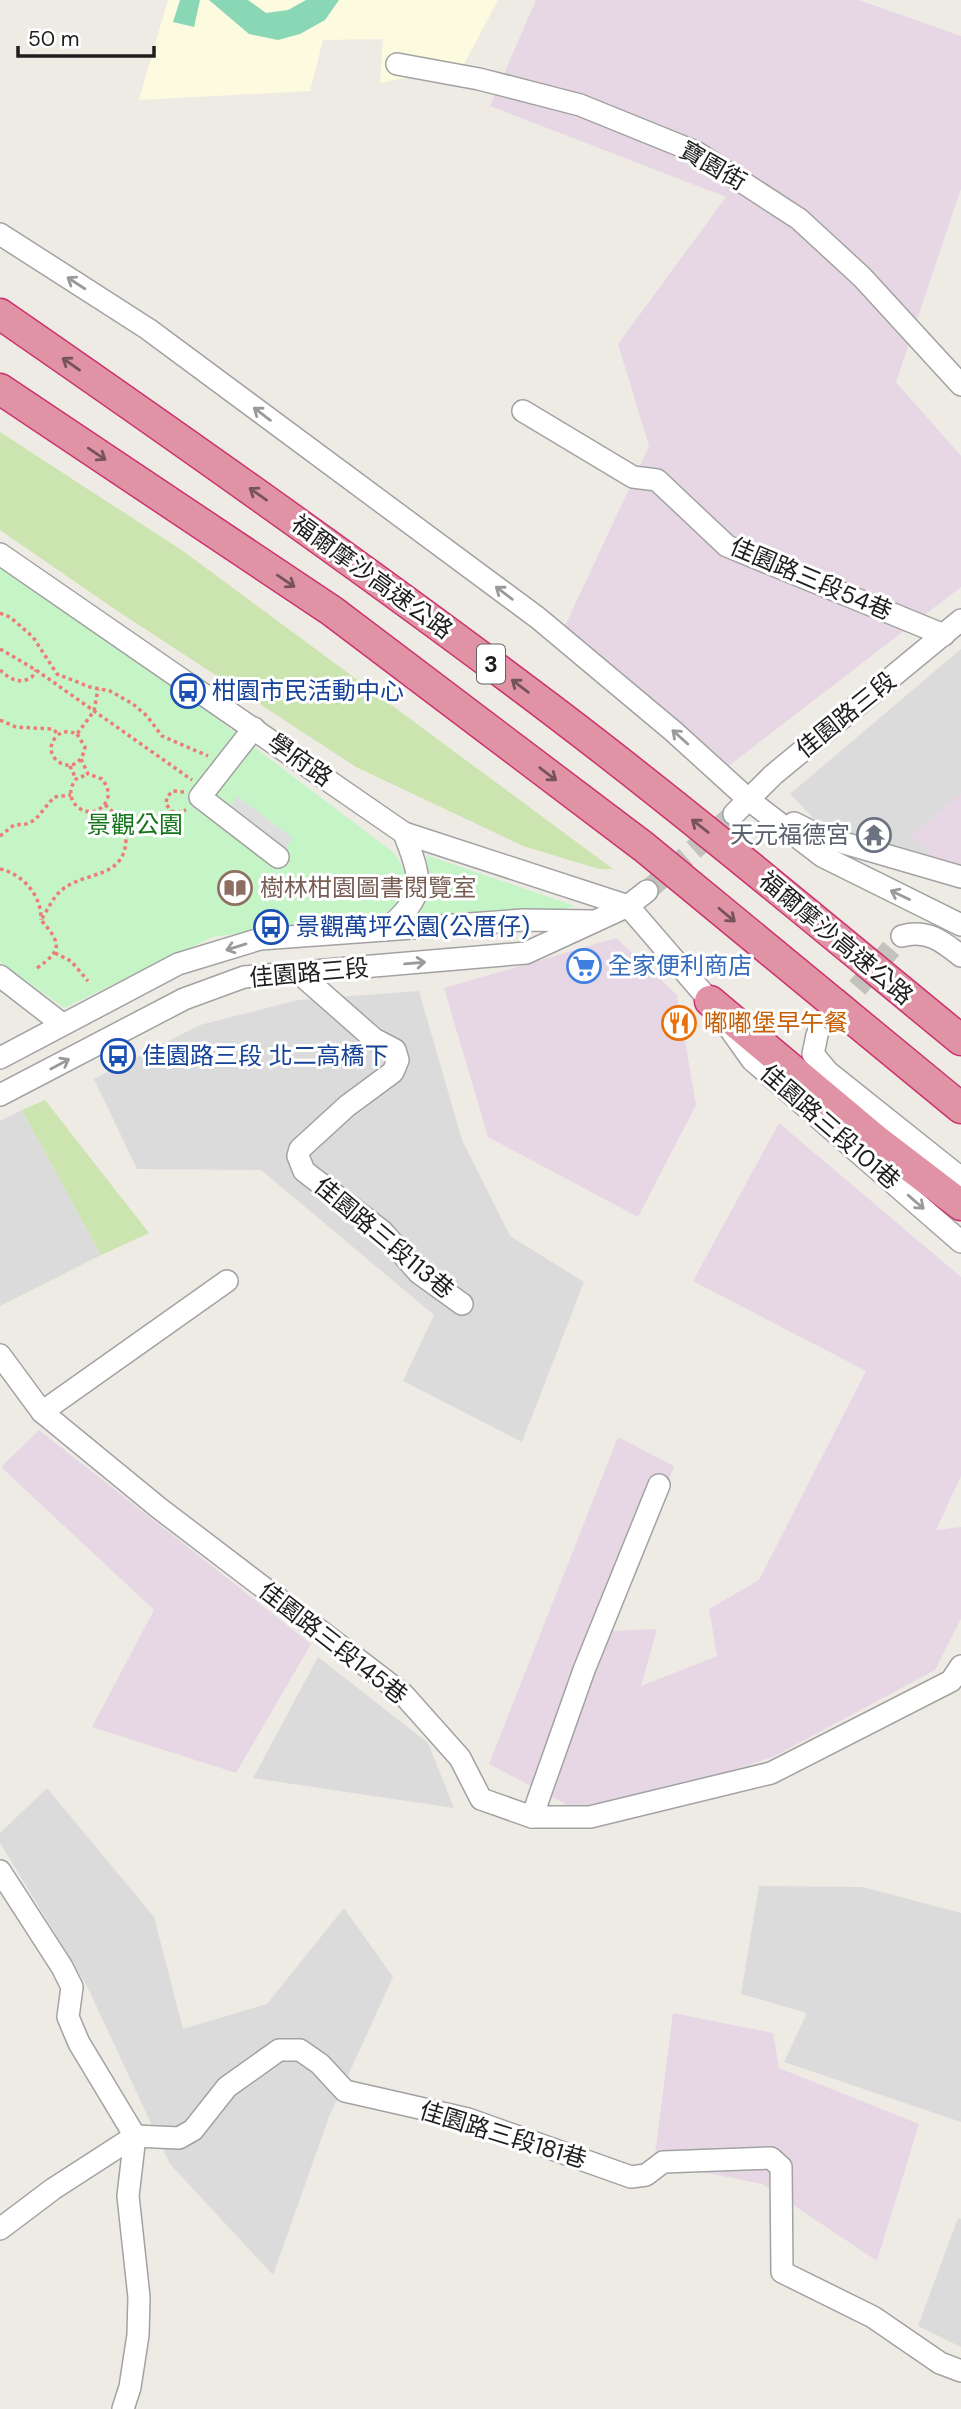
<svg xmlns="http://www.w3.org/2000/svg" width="961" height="2409" font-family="'DM Sans','Noto Sans TC',sans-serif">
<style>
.residential{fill:#dcdbdb}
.industrial{fill:#e7d7e5}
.education{fill:#fcfbe0}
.grass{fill:#cce4af}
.park{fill:#c5f5c7}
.pitch{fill:#89d7b5}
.parking{fill:#dedede}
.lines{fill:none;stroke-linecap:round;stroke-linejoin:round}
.minor-tunnel{stroke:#c4c2bd;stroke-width:21;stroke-dasharray:21 10;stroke-linecap:butt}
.minor-casing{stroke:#a2a2a2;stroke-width:24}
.highway-casing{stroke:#cc326f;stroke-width:33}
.path{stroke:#ee7c76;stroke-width:3.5;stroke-dasharray:3.5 3.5;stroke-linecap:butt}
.minor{stroke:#fff;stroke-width:21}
.highway{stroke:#df93a5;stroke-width:30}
.oneway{stroke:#9a9a9a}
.oneway2{stroke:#75535b}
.labels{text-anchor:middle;stroke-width:6;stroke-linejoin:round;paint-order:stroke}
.shield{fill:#fff;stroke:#626262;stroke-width:2}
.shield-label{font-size:23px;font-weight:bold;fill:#1e1e1e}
.street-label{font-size:24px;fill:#1e1e1e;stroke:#fff}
.transit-label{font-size:24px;fill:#164399;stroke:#fff;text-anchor:start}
.park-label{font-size:24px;fill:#147418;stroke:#fff}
.worship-label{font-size:24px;fill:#5b616d;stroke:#fff;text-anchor:end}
.education-label{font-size:24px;fill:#785e54;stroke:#fff;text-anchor:start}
.shop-label{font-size:24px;fill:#366cbe;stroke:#fff;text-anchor:start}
.food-label{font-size:24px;fill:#c56008;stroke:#fff;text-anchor:start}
</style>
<rect width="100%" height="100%" fill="#eeebe5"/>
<g class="residential">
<polygon points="961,649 961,868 826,831 790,794"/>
<polygon points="419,991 462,1140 510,1236 584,1282 522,1442 403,1381 434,1315 261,1170 137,1169 94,1079 200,1025 298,1000"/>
<polygon points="22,1110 101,1255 0,1306 0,1121"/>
<polygon points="318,1657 428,1743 454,1808 253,1778"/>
<polygon points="47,1788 154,1917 183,2029 267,2004 344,1908 393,1977 329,2117 273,2275 170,2164 87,1986 0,1843 0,1833"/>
<polygon points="759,1886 863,1887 961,1913 961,2122 784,2062 807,2013 741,1994"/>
<polygon points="958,2218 961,2219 961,2347 918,2326"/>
</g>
<g class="industrial">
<polygon points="536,0 859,0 961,36 961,189 896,382 961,456 961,587 722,771 564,628 649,446 618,344 726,197 490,106"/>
<polygon points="961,793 961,877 910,838"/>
<polygon points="616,938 677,995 696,1105 638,1217 488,1137 444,988"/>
<polygon points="779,1123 961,1277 961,1476 936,1530 961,1527 961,1619 935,1670 773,1757 590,1817 489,1764 618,1437 674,1466 613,1631 657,1629 641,1686 717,1656 709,1609 759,1580 866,1371 693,1281"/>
<polygon points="39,1430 311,1644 236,1773 92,1727 154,1610 1,1467"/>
<polygon points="673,2013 773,2033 779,2068 919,2124 877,2261 762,2184 654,2162"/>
</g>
<polygon class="education" points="168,0 498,0 463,66 380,83 383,39 323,40 310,91 139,100"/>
<g class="grass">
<polygon points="0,432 183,551 613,869 599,869 523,846 356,767 116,610 0,530"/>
<polygon points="45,1100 149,1233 101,1255 22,1110"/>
</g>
<g class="park">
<path d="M0 565 108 636 394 853C413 879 413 897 384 913L213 937 64 1008 0 962Z"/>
<polygon points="426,855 575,906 519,924 420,913 432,888"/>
</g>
<g class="pitch">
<polygon points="180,0 200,0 194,27 173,22"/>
<polygon points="209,0 248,0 266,13 288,10 306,0 339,0 325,20 300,34 278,40 249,34"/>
</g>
<polygon class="parking" points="237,796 293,838 282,852 227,810"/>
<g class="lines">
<g class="minor-tunnel">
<polyline points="647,891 734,814"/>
<polyline points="817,1035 902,936"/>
</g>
<g class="minor-casing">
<g id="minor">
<polyline points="397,64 479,79 580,105 696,152 799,219 862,277 961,385"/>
<polyline points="0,234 148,329 538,618 673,731 749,800 822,856 961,925"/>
<polyline points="523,411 633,477 657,480 727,546 944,635"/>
<polyline points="0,554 404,833 628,906"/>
<polyline points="254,728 200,797 278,857"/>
<polyline points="734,814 773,775 961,620"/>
<polyline points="794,823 820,836 961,877"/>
<polyline points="628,906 710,1001 752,1060 961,1242"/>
<path d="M385 930C428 895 422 881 404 833"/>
<path d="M902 936C927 929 942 941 961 956"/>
<polyline points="299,973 374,1039 395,1050 398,1060 393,1072 347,1106 300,1149 298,1156 304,1171 382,1231 419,1273 462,1304"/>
<polyline points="0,976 62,1024"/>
<polyline points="817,1035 813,1054 828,1072 961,1178"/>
<polyline points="0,1058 178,964 260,939 523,920 591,921"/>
<polyline points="0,1095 184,999 244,977 526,953 628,906 647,891"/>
<polyline points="0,1355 42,1412 159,1508 403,1694 460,1758 481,1799 532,1817 590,1817 771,1773 951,1681 961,1666"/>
<polyline points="42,1412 227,1281"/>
<polyline points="532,1817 584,1670 659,1485"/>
<polyline points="0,1871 62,1967 72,1987 68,2017 79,2043 135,2136"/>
<polyline points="135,2136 179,2138 193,2130 227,2087 279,2050 300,2050 320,2064 345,2091 468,2119 631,2177 646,2175 663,2162 771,2158 781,2167 782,2272 873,2317 940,2363 961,2371"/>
<polyline points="0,2229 53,2189 135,2136"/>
<polyline points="123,2409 130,2387 138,2335 139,2297 128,2196 135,2136"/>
</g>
</g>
<g class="highway-casing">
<g id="highway">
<path d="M0 314C188 444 374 575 556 713 694 818 827 930 961 1040"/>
<polyline points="0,389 332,611 644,847 961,1108"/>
<polyline points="710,1001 877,1141 961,1205"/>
</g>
</g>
<g class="path">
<polyline points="0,613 10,617 33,637 57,674 90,687 110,691 133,704 147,716 162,736 208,756"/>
<polyline points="0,649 36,670 192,780"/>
<path d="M0 670C10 679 19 685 32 677L36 670"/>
<polyline points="0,720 16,727 52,729 59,734"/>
<path d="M77 734 85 747C79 783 37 758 56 737 62 730 69 731 77 734L94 711 98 689"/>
<path d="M81 759 88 774 102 779C107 786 110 792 107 800 95 826 57 804 76 779L88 774"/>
<polyline points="70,766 76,779"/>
<polyline points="184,792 173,791 167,797 166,804 171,811 178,813 186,810"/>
<polyline points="125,828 133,830 158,825 171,811"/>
<polyline points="0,836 14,825 26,824 35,820 54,797 71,795"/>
<path d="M0 869C23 874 42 896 41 920"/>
<polyline points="55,953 71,961 88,981"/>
<path d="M37 968C63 950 61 943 41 920 47 911 54 895 63 889 86 871 125 879 126 839 126 822 116 814 104 804"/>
</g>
<use href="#minor" class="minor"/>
<use href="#highway" class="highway"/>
</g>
<defs><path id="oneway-shaft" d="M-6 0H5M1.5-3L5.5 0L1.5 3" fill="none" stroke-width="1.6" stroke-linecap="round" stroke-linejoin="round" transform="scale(1.75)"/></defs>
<g class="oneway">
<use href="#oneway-shaft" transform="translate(76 283) rotate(-147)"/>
<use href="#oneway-shaft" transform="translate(262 414) rotate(-143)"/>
<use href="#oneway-shaft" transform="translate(504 593) rotate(-143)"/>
<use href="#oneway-shaft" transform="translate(680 737) rotate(-138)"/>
<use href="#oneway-shaft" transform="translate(900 895) rotate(-154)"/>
<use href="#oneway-shaft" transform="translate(236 947) rotate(163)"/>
<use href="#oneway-shaft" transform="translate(415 963) rotate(-5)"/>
<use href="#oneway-shaft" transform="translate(60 1064) rotate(-28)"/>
<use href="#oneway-shaft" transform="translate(916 1202) rotate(41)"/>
</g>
<g class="oneway2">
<use href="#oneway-shaft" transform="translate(71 364) rotate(-145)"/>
<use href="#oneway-shaft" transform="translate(97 454) rotate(34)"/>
<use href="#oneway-shaft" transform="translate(258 494) rotate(-145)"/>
<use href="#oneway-shaft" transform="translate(286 581) rotate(34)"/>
<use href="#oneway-shaft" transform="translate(520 686) rotate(-143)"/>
<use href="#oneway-shaft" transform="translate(548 774) rotate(37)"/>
<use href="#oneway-shaft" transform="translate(700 826) rotate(-142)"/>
<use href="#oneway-shaft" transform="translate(727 915) rotate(40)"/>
</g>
<defs>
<g id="bus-ring" transform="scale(1.75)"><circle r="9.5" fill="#fff" stroke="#1a4fb4" stroke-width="1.5"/><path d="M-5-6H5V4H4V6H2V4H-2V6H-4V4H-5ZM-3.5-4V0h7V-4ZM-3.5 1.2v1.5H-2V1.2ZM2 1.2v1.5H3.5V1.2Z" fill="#1a4fb4"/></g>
<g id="temple-ring" transform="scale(1.75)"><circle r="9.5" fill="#fff" stroke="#6b7280" stroke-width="1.5"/><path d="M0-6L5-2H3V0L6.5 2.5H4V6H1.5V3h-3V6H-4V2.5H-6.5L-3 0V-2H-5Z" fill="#6b7280"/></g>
<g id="library-ring" transform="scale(1.75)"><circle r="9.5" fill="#fff" stroke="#8d6e63" stroke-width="1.5"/><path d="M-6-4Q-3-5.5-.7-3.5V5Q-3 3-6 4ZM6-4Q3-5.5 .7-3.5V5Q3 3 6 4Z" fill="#8d6e63"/></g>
<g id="supermarket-ring" transform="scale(1.75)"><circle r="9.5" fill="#fff" stroke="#3f7fe0" stroke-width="1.5"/><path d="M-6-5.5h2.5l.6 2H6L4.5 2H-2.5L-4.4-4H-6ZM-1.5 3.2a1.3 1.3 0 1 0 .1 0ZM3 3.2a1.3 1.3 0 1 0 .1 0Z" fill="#3f7fe0"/></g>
<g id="restaurant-ring" transform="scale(1.75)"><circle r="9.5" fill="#fff" stroke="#e8710a" stroke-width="1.5"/><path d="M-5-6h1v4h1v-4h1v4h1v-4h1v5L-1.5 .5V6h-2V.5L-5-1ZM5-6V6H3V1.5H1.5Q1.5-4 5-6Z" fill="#e8710a"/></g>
</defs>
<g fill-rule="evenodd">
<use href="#bus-ring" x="188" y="691"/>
<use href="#temple-ring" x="874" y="835"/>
<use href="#library-ring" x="235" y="888"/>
<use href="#bus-ring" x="271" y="927"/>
<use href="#supermarket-ring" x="584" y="966"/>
<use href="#restaurant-ring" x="679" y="1023"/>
<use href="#bus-ring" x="118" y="1056"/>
</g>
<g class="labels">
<rect class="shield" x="477" y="644.5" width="28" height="39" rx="5"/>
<g class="shield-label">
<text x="491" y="672">3</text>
</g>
<g class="street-label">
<text transform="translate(713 166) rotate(30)" y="8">寶園街</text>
<text transform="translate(372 577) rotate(36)" y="8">福爾摩沙高速公路</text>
<text transform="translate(811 579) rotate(23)" y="8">佳園路三段54巷</text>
<text transform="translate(846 715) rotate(-39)" y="8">佳園路三段</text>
<text transform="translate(300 760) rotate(35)" y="8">學府路</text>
<text transform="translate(836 938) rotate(40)" y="8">福爾摩沙高速公路</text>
<text transform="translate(309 973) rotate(-5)" y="8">佳園路三段</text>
<text transform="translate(830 1127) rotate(41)" y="8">佳園路三段101巷</text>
<text transform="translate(384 1238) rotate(40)" y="8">佳園路三段113巷</text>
<text transform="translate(333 1643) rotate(38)" y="8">佳園路三段145巷</text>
<text transform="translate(503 2135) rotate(17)" y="8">佳園路三段181巷</text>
</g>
<g class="transit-label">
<text x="212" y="699">柑園市民活動中心</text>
<text x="296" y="935">景觀萬坪公園(公厝仔)</text>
<text x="142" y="1064">佳園路三段 北二高橋下</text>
</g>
<g class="park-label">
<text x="135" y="833">景觀公園</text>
</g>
<g class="worship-label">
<text x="850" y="843">天元福德宮</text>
</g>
<g class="education-label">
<text x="260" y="896">樹林柑園圖書閱覽室</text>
</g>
<g class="shop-label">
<text x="608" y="974">全家便利商店</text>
</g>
<g class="food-label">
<text x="704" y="1031">嘟嘟堡早午餐</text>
</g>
</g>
<path d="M18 46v10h136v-10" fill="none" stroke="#1e1e1e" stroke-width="3.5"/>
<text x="28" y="46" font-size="21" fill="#1e1e1e" stroke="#ffffff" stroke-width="5" paint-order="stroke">50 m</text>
</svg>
